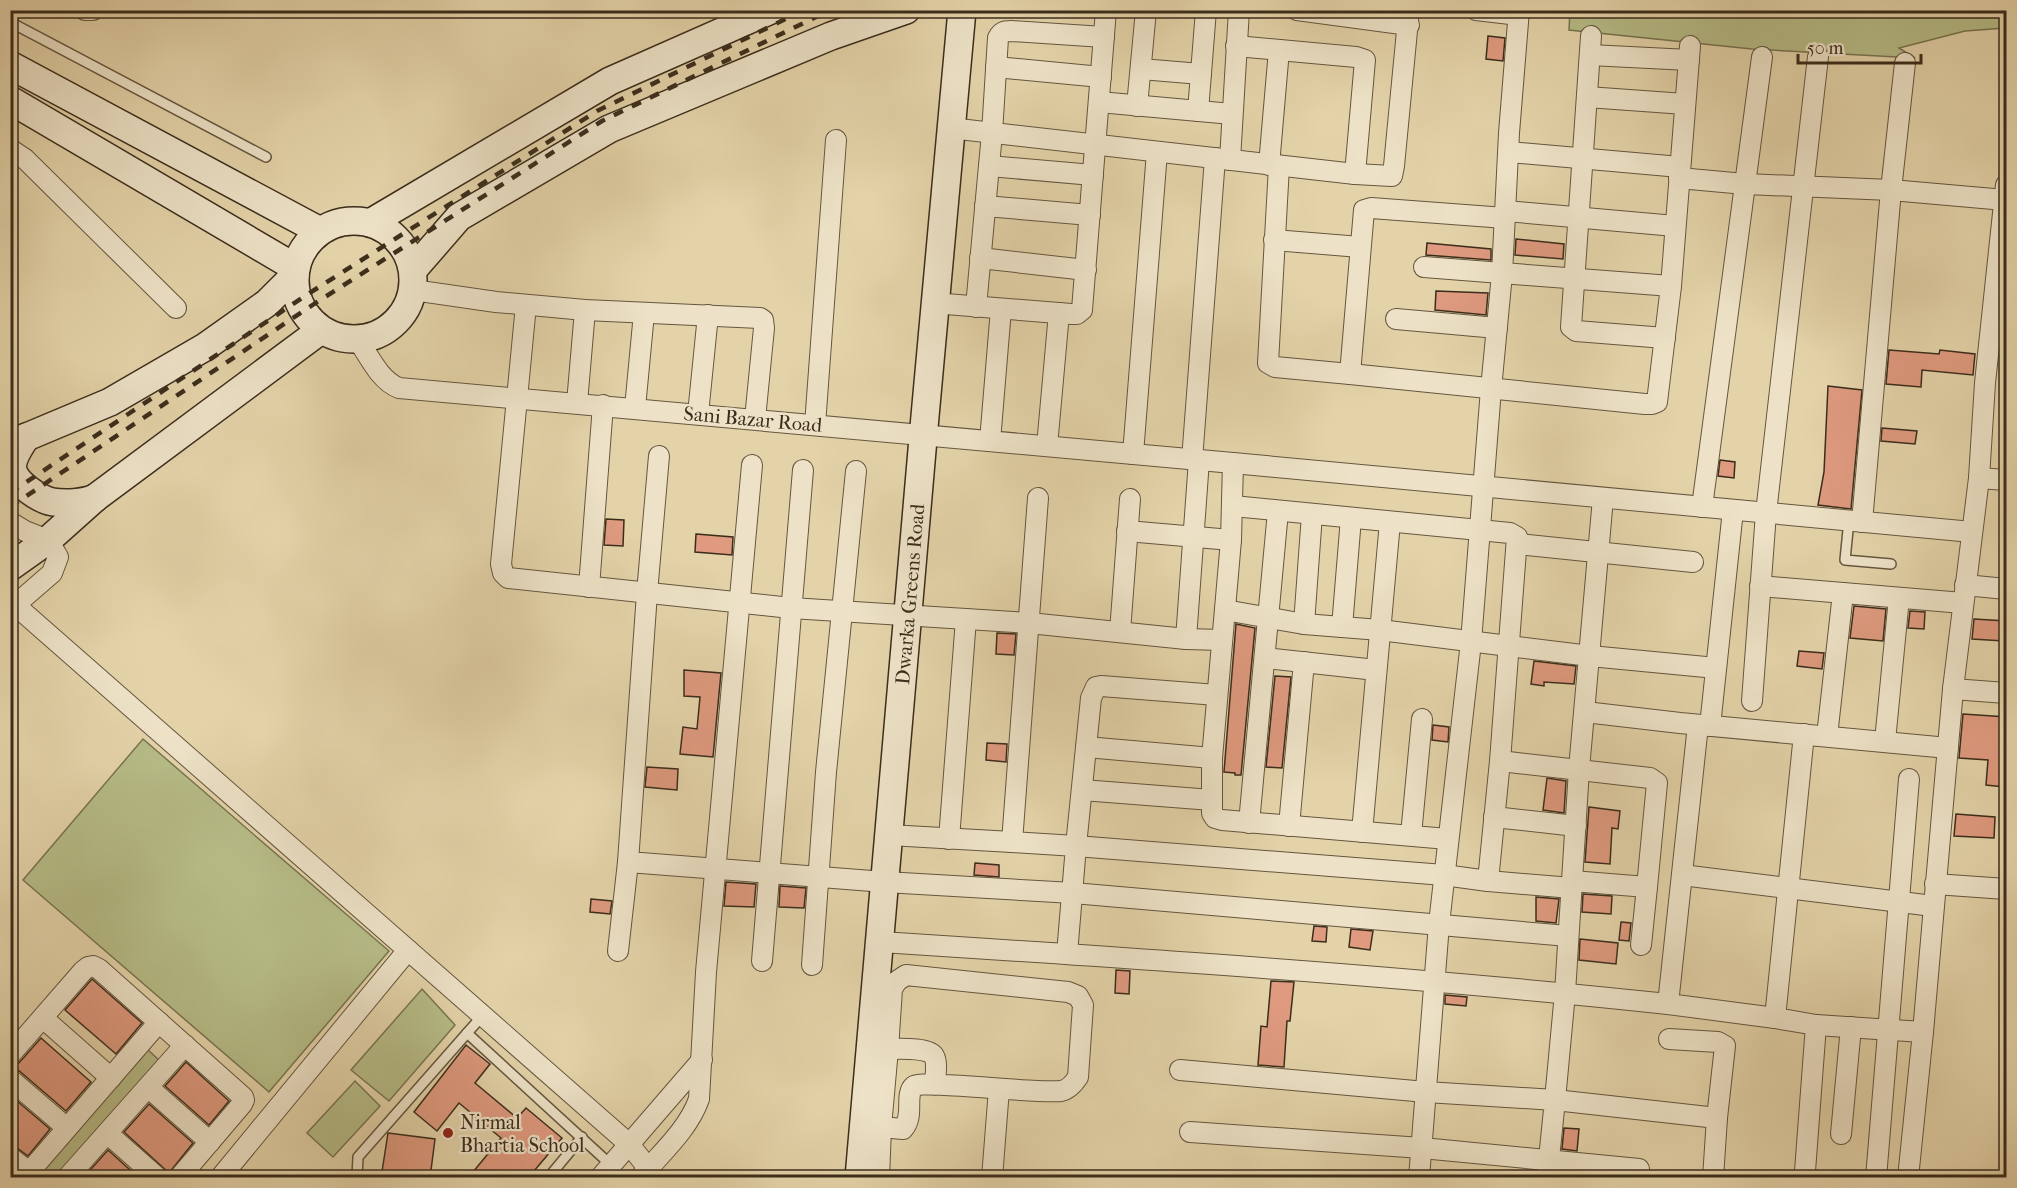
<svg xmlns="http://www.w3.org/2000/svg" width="2017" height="1188" font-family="'IM FELL French Canon',serif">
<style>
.green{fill:#b6bc87;stroke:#787452;stroke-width:1.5}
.building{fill:#df9a7f;stroke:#3b2d1c;stroke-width:1.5}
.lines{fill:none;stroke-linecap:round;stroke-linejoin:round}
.lane-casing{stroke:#65563f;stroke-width:12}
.street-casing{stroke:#65563f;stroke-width:22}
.secondary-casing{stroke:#3b2d1c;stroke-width:30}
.lane{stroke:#ede2c7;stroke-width:9}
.street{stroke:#ede2c7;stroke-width:20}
.secondary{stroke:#ede2c7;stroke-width:27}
.rail{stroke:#3b2d1c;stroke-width:4.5;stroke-dasharray:10 10;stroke-linecap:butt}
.poi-dot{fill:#8f2418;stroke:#ede2c7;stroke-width:2}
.labels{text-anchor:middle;stroke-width:4.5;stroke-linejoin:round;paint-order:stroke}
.street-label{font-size:20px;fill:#3b2d1c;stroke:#ede2c7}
.poi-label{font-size:20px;fill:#3b2d1c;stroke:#ede2c7;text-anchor:start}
</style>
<rect width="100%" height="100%" fill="#e4d3a9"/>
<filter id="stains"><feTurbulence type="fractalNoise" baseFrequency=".00333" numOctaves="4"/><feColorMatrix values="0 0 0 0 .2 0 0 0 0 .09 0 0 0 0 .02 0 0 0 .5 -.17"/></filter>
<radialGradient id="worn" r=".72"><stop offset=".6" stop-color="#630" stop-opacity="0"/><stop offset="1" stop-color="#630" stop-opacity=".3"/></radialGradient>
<g class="green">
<polygon points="1570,10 2006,11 2005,28 1965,31 1899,48 1915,58 1752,49 1569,30"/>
<polygon points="143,739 389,951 269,1092 23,880"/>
<polygon points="422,989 455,1025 389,1101 351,1070"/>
<polygon points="144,1046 162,1063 61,1177 28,1178"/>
<polygon points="355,1081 380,1106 333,1157 307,1133"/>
</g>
<g class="building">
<polygon points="1488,36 1505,38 1503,61 1486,59"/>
<polygon points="1516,239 1564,244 1563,259 1515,255"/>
<polygon points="1427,243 1491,249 1491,260 1426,255"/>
<polygon points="1436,291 1488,293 1486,315 1435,310"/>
<polygon points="1889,350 1939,354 1940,350 1975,354 1973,375 1922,370 1921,387 1886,384"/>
<polygon points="1828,386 1862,390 1851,509 1818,505 1824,472"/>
<polygon points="1882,428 1917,431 1915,444 1881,441"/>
<polygon points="1720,460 1735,462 1734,478 1718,476"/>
<polygon points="606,519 624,520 623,546 604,545"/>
<polygon points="696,534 733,537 732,555 695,552"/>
<polygon points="1854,606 1886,609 1883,641 1850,638"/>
<polygon points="1910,611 1925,612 1924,629 1908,628"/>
<polygon points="1974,619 2006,621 2004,641 1972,639"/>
<polygon points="1236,624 1255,628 1241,775 1235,775 1235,773 1224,772"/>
<polygon points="997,633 1016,634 1014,655 996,654"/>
<polygon points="1799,651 1824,653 1822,669 1797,666"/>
<polygon points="1534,661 1576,666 1574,684 1544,682 1544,686 1531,684"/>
<polygon points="684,670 721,673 713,757 680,754 683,727 697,729 700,697 684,696"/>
<polygon points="1275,676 1291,677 1282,768 1266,767"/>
<polygon points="1963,714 2007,717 2007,767 2004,787 1986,785 1988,760 1959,758"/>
<polygon points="1433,725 1449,727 1448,742 1432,740"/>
<polygon points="987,743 1007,744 1006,762 986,760"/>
<polygon points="647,767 678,769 677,790 645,787"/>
<polygon points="1547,778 1566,781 1564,813 1543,810"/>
<polygon points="1589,807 1620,811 1618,829 1612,828 1610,864 1585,862"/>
<polygon points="1956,814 1995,817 1994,838 1954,836"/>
<polygon points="975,863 999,865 999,877 974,875"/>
<polygon points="726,882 756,884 754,907 724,906"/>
<polygon points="780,886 806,888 804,908 779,907"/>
<polygon points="1583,894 1612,896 1611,914 1582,912"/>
<polygon points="1536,897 1559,899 1556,923 1536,921"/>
<polygon points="591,899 612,901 610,914 590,912"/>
<polygon points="1621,922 1631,923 1629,941 1619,940"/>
<polygon points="1314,926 1327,927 1326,942 1312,941"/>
<polygon points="1351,929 1373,931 1370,950 1349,947"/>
<polygon points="1580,939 1618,943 1616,964 1579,960"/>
<polygon points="1116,970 1130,971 1129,994 1115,993"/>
<polygon points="92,979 142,1023 116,1054 65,1010"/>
<polygon points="1271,981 1294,982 1290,1021 1287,1021 1284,1067 1258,1065 1261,1026 1267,1027"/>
<polygon points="1445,995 1467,997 1466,1006 1445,1004"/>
<polygon points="41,1038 91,1082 66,1111 18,1070 11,1067 19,1063"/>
<polygon points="466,1045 490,1064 475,1083 517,1118 526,1108 562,1138 528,1178 468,1178 501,1138 459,1103 437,1131 414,1112"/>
<polygon points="186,1062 229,1101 209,1125 165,1086"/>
<polygon points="10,1095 50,1129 28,1156 17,1148 10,1145"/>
<polygon points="149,1104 193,1143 169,1173 124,1132"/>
<polygon points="1564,1128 1579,1129 1577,1151 1562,1149"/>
<polygon points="388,1133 435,1139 430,1178 381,1178"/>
<polygon points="108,1150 139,1178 83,1178"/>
</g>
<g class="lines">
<g class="lane-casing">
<g id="lane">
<polyline points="10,22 266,157"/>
<polyline points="1849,520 1845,560 1891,564"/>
<polyline points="467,1033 611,1165"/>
<polyline points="357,1178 358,1157 483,1015"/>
<polyline points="548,1178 582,1137"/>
</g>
</g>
<g class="street-casing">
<g id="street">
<polyline points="85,10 93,10"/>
<polyline points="1297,10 1409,25"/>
<polyline points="1476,10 1519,15"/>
<polyline points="1591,36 1571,327 1576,331 1665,338"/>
<polyline points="1236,46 1356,57 1365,60 1355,174"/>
<polyline points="1590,55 1689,60"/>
<polyline points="996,67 1101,77"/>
<polyline points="1141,69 1201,74"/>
<polyline points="1587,97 1685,104"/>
<polyline points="1099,102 1232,114"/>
<polyline points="1137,106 1146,10"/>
<polyline points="1198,111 1206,10"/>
<polyline points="950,128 1355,174 1392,176 1394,166 1409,10"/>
<polyline points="10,149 25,159 176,308"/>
<polyline points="1509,152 1680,167"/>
<polyline points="1230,160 1239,10"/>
<polyline points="1269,165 1279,50"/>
<polyline points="989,166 1093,175"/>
<polyline points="1279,166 1268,363 1275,367 1350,374"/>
<polyline points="1679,178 1745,184 1891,190 2005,200"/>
<polyline points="985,206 1090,215"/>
<polyline points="1506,211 1675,226"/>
<polyline points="1505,218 1371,208 1364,210 1350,374 1645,404 1652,404 1657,402 1671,286 1690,46"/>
<polyline points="1274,240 1360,247"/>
<polyline points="980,258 1086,270"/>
<polyline points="1424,267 1671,286"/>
<polyline points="413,290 496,302 585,310 760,318 763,320 764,328 755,419"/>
<polyline points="933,303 1071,314 1077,314 1082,310 1106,10"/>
<polyline points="526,305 501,564 503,573 508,578 791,608 1029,623 1186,639 1222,640"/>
<path d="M976 307 992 133 998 38C1001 32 1004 31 1011 31L1104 37"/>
<polyline points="1396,319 1497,328"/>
<path d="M358 340C369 356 380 381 399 388L1233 463 1972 532"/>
<polyline points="577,403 585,310"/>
<polyline points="635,408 644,313"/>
<polyline points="698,414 708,315"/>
<polyline points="815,425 836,140"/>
<polyline points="990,441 1001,309"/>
<polyline points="1047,446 1059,313"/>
<polyline points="1133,454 1157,152"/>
<polyline points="659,456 647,593 628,862 885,882 1073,893 1568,936"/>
<polyline points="1192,460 1215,158"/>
<polyline points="1233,463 1231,540 1212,758 1212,813 1215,818 1222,820 1448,839"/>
<polyline points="1979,478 2006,480"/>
<polyline points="1038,498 1012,842 1076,846 1067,954"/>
<polyline points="1603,498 1579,769 1565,993 1555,1100 1717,1118 1713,1178"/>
<polyline points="1702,507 1762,57"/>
<polyline points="10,522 25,531 48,540 58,557 52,573 15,605 629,1144 648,1168"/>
<polyline points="1862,522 1891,190 1905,63"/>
<polyline points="1127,531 1231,540"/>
<polyline points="1518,544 1693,562"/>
<polyline points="1965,585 2006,589"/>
<polyline points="1760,586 1963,603"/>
<polyline points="589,587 603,405"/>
<polyline points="1225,610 1304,624 1380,630 1590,656 1716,668"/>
<polyline points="1304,624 1312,514"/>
<polyline points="1342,627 1351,518"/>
<polyline points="1120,632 1130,499"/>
<polyline points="1186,639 1199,460"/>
<polyline points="1265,658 1376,670"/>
<polyline points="1953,689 2006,693"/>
<polyline points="1217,695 1101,686 1096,687 1091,698 1076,846 1444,875 1488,881 1500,761 1517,537 1510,533 1233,506"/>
<polyline points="1752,701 1766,513 1818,57"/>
<polyline points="1585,712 1680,723 1948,748"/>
<polyline points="1698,725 1668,1004 1775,1018"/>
<polyline points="1710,726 1733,510"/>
<polyline points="1804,734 1775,1018 1816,1025 1923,1032"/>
<polyline points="1827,736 1843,593"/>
<polyline points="1885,741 1899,598"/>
<polyline points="1086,747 1212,758"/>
<polyline points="1500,761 1650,778 1657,783 1647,887 1572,881"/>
<polyline points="1082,790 1212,800"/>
<polyline points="1494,817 1576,826"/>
<polyline points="1249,823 1278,511"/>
<polyline points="1289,826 1304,662"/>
<polyline points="1362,832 1390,522"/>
<polyline points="889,835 1012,842"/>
<polyline points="1411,835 1422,719"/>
<polyline points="949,839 966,619"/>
<polyline points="1682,875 1933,906"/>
<polyline points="1488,881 1572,888"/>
<polyline points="1935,884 2006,889"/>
<path d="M881 942C1144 959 1406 976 1668 1004"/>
<polyline points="1641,945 1647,887"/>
<polyline points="618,951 628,862"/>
<polyline points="762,961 803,470"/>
<polyline points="812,965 826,772 856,471"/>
<polyline points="43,1018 111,1078"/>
<polyline points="1669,1039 1718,1042 1725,1046 1717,1118"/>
<polyline points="10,1055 83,971 88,967 93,966 99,969 243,1097 244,1100 242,1104 179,1178"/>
<polyline points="1180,1070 1426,1092 1555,1100 1547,1178"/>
<polyline points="10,1079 67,1128"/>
<polyline points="148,1087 210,1142"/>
<polyline points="881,1127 888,1049"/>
<polyline points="1190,1132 1422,1148 1639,1169"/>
<polyline points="107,1133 158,1178"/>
<polyline points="1841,1134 1851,1027"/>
<polyline points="10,1157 29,1172"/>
<polyline points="24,1178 159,1022"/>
<polyline points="67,1178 185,1045"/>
<polyline points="220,1178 408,950"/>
<polyline points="600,1178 702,1060"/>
<path d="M640 1178C661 1153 688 1130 699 1099L706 972 752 465"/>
<path d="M879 1178 881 1127 903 1129C915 1116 904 1095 914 1086 921 1080 1040 1094 1061 1091 1068 1090 1074 1083 1078 1077L1083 1005 1078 996 1068 992 906 975 897 981 892 989 888 1049C898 1049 929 1047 934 1056 938 1063 935 1077 935 1085"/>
<polyline points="992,1178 999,1089"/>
<polyline points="1419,1178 1439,924 1471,642 1491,389 1502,274 1509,133 1519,10"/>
<polyline points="1808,1178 1805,1171 1816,1025"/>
<polyline points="1876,1178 1909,779"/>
<polyline points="1908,1178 1923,1032 1953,689 1979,478 1985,383 2006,185"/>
</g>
</g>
<g class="secondary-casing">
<g id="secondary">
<polyline points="10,65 320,231"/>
<polyline points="10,100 296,268"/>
<circle cx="354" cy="280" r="59"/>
<polyline points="370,223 610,81 771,10"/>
<polyline points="413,270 459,217 609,129 831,36 906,10"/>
<path d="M26 437C20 447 10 459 13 471 17 484 40 500 53 502 65 504 84 503 95 498"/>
<polyline points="10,444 110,402 205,347 267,303 295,275"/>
<polyline points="10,567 48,540 95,498 321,330"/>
<path id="s1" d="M859 1178C895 789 924 399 962 10"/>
</g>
</g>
<use href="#lane" class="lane"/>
<use href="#street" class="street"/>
<use href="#secondary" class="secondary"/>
<g class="rail">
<polyline points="10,493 308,294 597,111 804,10"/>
<polyline points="10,507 314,304 602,121 816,17 835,10"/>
</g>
</g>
<circle class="poi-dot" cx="448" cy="1133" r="6"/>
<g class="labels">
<g class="street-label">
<text transform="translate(753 419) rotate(5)" y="7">Sani Bazar Road</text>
<text dy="7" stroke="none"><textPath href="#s1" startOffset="586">Dwarka Greens Road</textPath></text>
</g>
<g class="poi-label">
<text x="460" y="1129">Nirmal<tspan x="460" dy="23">Bhartia School</tspan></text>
</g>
</g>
<rect width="2017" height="1188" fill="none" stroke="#e4d3a9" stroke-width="36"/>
<rect x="12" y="12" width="1993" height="1164" fill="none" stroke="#3b2d1c" stroke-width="3"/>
<rect x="18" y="18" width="1981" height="1152" fill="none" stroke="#3b2d1c" stroke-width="1.5"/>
<path d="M1798 54v9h123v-9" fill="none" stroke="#3b2d1c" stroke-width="3"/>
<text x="1807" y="54" font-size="18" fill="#3b2d1c" stroke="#ede2c7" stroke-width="4.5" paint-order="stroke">50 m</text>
<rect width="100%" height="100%" filter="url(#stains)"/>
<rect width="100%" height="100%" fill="url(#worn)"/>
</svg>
